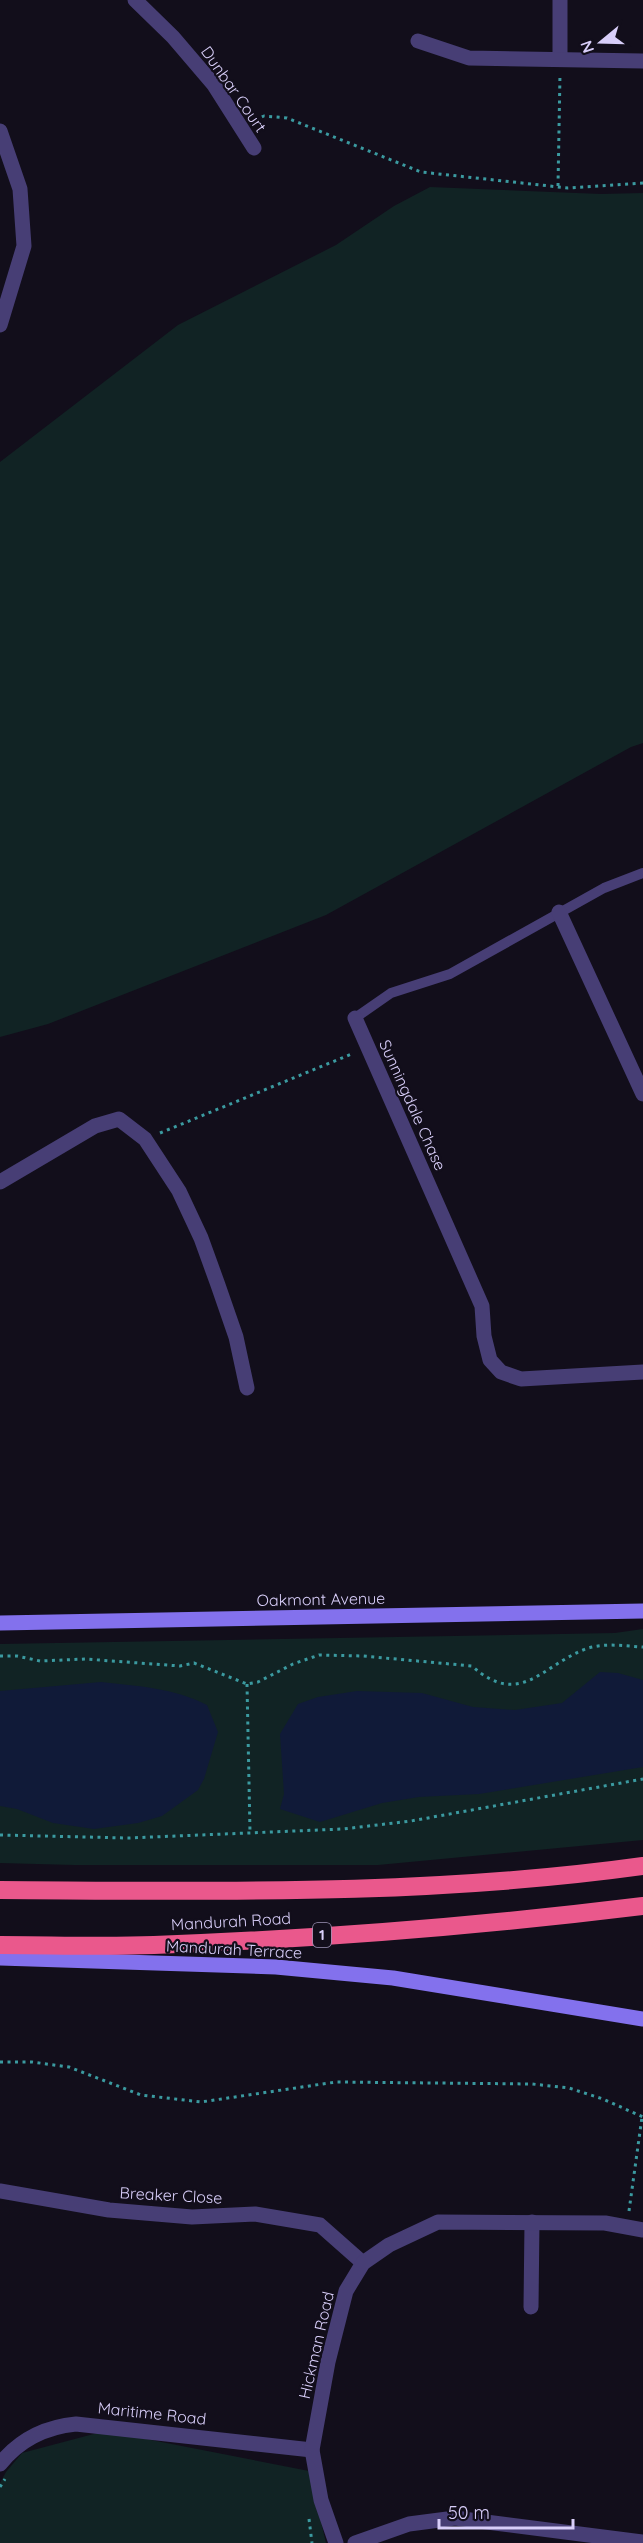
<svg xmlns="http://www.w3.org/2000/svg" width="643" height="2543" font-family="Quicksand,sans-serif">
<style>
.green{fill:#112324}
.water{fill:#101a38}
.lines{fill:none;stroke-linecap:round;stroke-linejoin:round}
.path{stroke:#3b9aa0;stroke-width:3;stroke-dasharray:3 4.5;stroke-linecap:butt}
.lane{stroke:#473e75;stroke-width:10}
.street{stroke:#473e75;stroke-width:15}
.secondary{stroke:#8371ed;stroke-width:15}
.highway{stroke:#ea588c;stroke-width:18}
.labels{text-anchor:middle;stroke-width:4.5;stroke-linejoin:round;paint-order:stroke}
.shield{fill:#120e1b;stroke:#9d94b6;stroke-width:1.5}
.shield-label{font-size:15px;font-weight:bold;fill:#d8cef9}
.street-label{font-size:16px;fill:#d8cef9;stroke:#120e1b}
</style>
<rect width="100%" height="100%" fill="#120e1b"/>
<g class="green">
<polygon points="430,187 601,194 643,193 643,743 631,747 326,915 48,1024 0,1037 0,462 178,325 336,245 394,206"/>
<polygon points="643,1629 643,1840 378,1865 74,1865 0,1863 0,1644 615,1633"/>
<polygon points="105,2431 309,2471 326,2543 0,2543 0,2483 6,2472 22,2453"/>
</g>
<g class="water">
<polygon points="600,1672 618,1673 643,1680 643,1767 479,1794 419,1797 382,1803 320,1822 280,1809 284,1794 280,1734 298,1704 318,1697 357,1691 422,1693 473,1707 515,1710 562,1703"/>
<path d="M101 1682C138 1686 174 1688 207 1705L218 1732 204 1779 198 1790 162 1816 138 1823 94 1829 53 1823 17 1809 0 1806V1691Z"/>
</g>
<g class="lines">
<g class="path">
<polyline points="255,120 264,116 287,118 421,172 568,188 643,183"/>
<polyline points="558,186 560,74"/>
<polyline points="160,1133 354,1053"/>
<path d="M0 1656H17L40 1661 85 1659 180 1666 194 1663 247 1684 258 1682 293 1664 319 1655 363 1656 472 1666C519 1708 541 1667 583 1650 602 1642 623 1646 643 1647"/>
<polyline points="247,1684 250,1832"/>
<polyline points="0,1835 128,1838 343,1829 411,1821 643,1779"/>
<polyline points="0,2062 32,2062 69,2067 141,2095 201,2102 336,2082 532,2084 569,2088 603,2099 643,2117"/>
<polyline points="629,2211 642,2117"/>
<polyline points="0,2487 5,2479"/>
<polyline points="309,2519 312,2543"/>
</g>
<polyline class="lane" points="355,1018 391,993 450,974 604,888 643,873"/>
<g class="street">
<polyline points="135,0 173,37 214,85 254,148"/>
<polyline points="560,0 560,58"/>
<polyline points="418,41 469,58 643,61"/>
<polyline points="0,131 20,189 24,246 0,325"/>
<polyline points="559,912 643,1094"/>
<polyline points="355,1018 482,1306 484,1336 490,1360 501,1372 521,1379 643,1372"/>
<polyline points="0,1182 95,1126 119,1119 145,1139 179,1191 201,1238 218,1285 236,1337 247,1388"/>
<polyline points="0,2191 109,2210 192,2217 255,2214 320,2225 363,2263"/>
<polyline points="531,2307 532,2222"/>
<path d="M0 2464C20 2439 45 2427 76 2424L312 2450"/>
<polyline points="336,2543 321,2500 312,2450 328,2362 346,2291 363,2263 389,2245 438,2222 605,2223 643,2230"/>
<polyline points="355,2543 409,2524 455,2518 643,2542"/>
</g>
<g class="secondary">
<polyline points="0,1623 643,1611"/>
<polyline points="0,1958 276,1967 393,1978 643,2019"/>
</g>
<g class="highway">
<path d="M0 1890C216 1891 428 1896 643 1866"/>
<path d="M0 1945C51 1945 103 1947 154 1945 318 1939 481 1926 643 1906"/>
</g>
</g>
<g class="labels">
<rect class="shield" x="313" y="1923" width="18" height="24" rx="4.5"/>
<g class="shield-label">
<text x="322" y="1940">1</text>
</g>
<g class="street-label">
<text transform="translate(234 89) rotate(55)" y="6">Dunbar Court</text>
<text transform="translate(413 1105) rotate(66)" y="6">Sunningdale Chase</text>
<text transform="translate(321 1599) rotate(-1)" y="6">Oakmont Avenue</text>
<text transform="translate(231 1921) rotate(-3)" y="6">Mandurah Road</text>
<text transform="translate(234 1949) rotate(3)" y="6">Mandurah Terrace</text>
<text transform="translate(171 2195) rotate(3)" y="6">Breaker Close</text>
<text transform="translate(316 2345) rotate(-77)" y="6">Hickman Road</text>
<text transform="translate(152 2413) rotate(6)" y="6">Maritime Road</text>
</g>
</g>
<g transform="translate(601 42) rotate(251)" stroke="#120e1b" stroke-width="4.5" paint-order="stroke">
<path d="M0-4.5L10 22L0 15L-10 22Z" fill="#d8cef9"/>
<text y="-9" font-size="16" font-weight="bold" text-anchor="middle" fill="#d8cef9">N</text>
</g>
<path d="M439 2519v9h134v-9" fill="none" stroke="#d8cef9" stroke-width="3"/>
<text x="448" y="2519" font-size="18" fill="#d8cef9" stroke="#120e1b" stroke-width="4.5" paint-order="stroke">50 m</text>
</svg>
